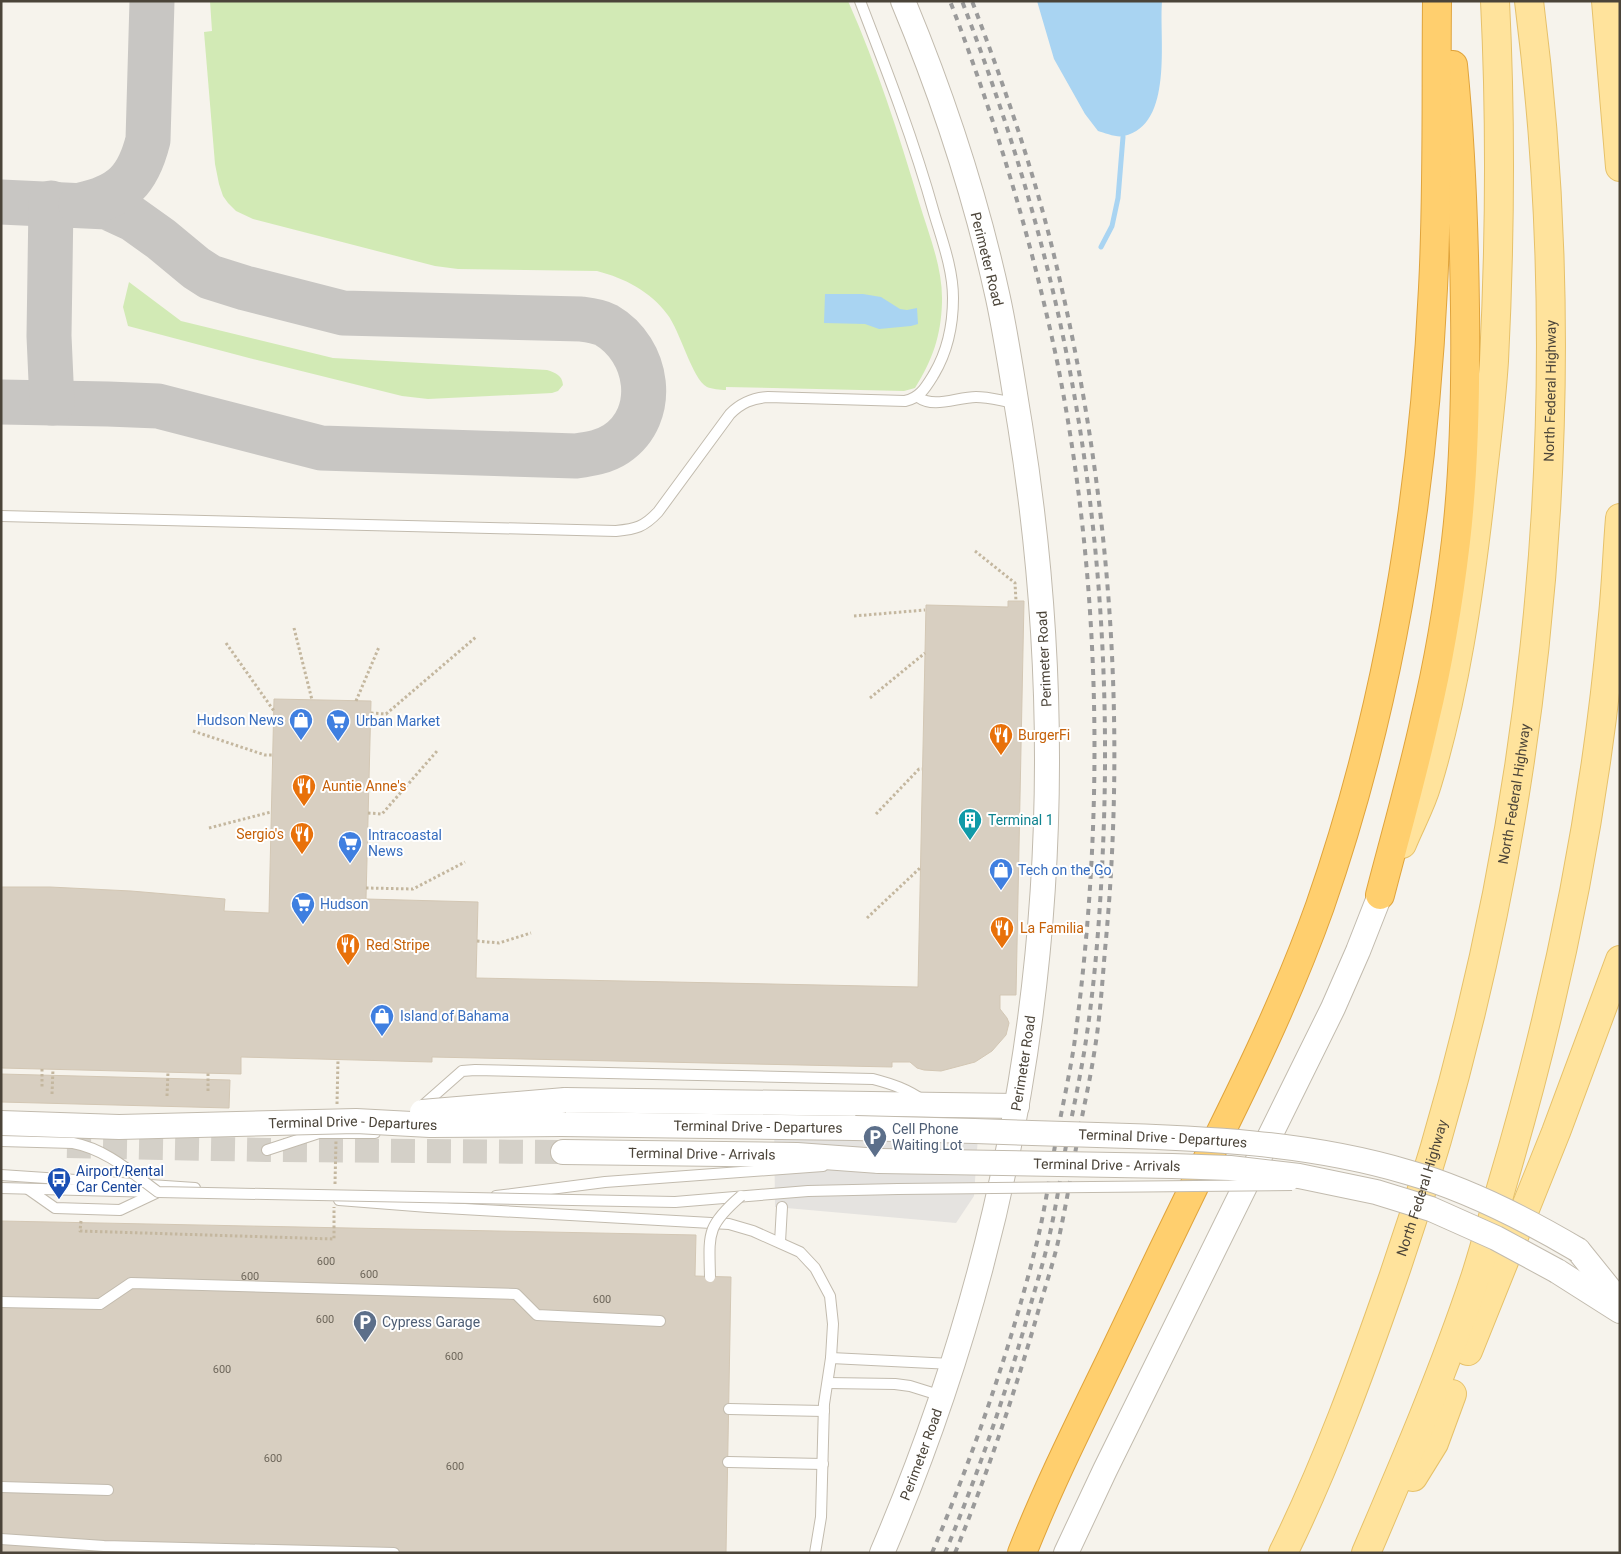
<svg xmlns="http://www.w3.org/2000/svg" width="1621" height="1554" font-family="Roboto,sans-serif">
<style>
.green{fill:#d2eab5}
.parking{fill:#e5e3e0}
.water{fill:#a9d4f2}
.lines{fill:none;stroke-linecap:round;stroke-linejoin:round}
.stream{stroke:#a9d4f2;stroke-width:5}
.taxiway{stroke:#c8c6c3;stroke-width:45}
.building{fill:#d8cfc1;stroke:#d3c7b4}
.tertiary-tunnel{stroke:#d4d0c8;stroke-width:24;stroke-dasharray:24 12;stroke-linecap:butt}
.service-casing{stroke:#c2bbae;stroke-width:12}
.tertiary-casing{stroke:#c2bbae;stroke-width:26}
.primary-casing{stroke:#e6c16a;stroke-width:30}
.motorway-casing{stroke:#e0a43c;stroke-width:30}
.path{stroke:#c4b79f;stroke-width:3;stroke-dasharray:2.5 2.5;stroke-linecap:butt}
.service{stroke:#fff;stroke-width:10}
.tertiary{stroke:#fff;stroke-width:24}
.primary{stroke:#ffe39c;stroke-width:28}
.motorway{stroke:#ffcf6e;stroke-width:28}
.rail{stroke:#9a9a9a;stroke-width:4;stroke-dasharray:6 6;stroke-linecap:butt}
.service-bridge-casing{stroke:#c2bbae;stroke-width:12;stroke-linecap:butt}
.tertiary-bridge-casing{stroke:#c2bbae;stroke-width:26;stroke-linecap:butt}
.path-bridge{stroke:#c4b79f;stroke-width:3;stroke-dasharray:2.5 2.5;stroke-linecap:butt}
.service-bridge{stroke:#fff;stroke-width:10}
.tertiary-bridge{stroke:#fff;stroke-width:24}
.labels{text-anchor:middle;stroke-width:4;stroke-linejoin:round;paint-order:stroke}
.number-label{font-size:11px;fill:#6e675b}
.street-label{font-size:14px;fill:#4b4439;stroke:#fff}
.shop-label{font-size:14px;fill:#366cbe;stroke:#fff;text-anchor:start}
.food-label{font-size:14px;fill:#c56008;stroke:#fff;text-anchor:start}
.culture-label{font-size:14px;fill:#0d838f;stroke:#fff;text-anchor:start}
.service-label{font-size:14px;fill:#4e5e75;stroke:#fff;text-anchor:start}
.transit-label{font-size:14px;fill:#164399;stroke:#fff;text-anchor:start}
</style>
<rect width="100%" height="100%" fill="#f6f3ec"/>
<g class="green">
<path d="M210 1H848C877 66 899 135 919 202 929 235 943 268 942 302 941 337 932 360 915 388L904 391 726 387V390C720 390 712 389 707 387 692 379 680 330 667 314 650 291 624 278 597 271L458 269 435 266 253 219 236 211 228 203 223 196 219 184 215 164 204 32 212 31Z"/>
<path d="M129 282 181 321 333 358 547 370C556 373 562 375 563 385L558 391 552 393 428 399 402 396 249 358 128 326 123 307Z"/>
</g>
<polygon class="parking" points="774,1117 979,1120 974,1196 956,1223 775,1207"/>
<g class="water">
<path d="M1037 1H1162C1159 39 1174 125 1124 136 1117 138 1105 133 1098 131L1085 114 1054 59Z"/>
<polygon points="825,294 863,294 881,297 900,309 907,310 917,308 918,324 911,326 879,329 865,324 824,323"/>
</g>
<g class="lines">
<polyline class="stream" points="1101,247 1112,226 1118,198 1123,137"/>
<g class="taxiway">
<path d="M1 202 107 207 133 219 161 239 196 268 210 277 245 288 343 313 581 319C589 320 598 321 606 325 649 350 659 415 616 444 604 452 590 454 576 456L321 448 158 406 108 404 1 402"/>
<polyline points="51,203 49,336 52,403"/>
<path d="M81 205C122 196 138 180 148 140L152 1"/>
</g>
</g>
<g class="building">
<polygon points="1008,601 1024,601 1016,995 1000,995 1000,1009 1007,1018 1009,1023 1006,1035 992,1051 975,1062 941,1071 924,1070 917,1068 910,1062 892,1062 892,1067 432,1057 432,1062 241,1057 241,1074 1,1068 1,887 50,887 131,891 225,899 224,911 269,913 274,699 371,701 366,899 478,902 476,978 918,987 926,605 1008,607"/>
<polygon points="1,1074 230,1080 229,1108 1,1102"/>
<polygon points="1,1221 696,1235 695,1276 731,1277 726,1553 1,1553"/>
</g>
<g class="lines">
<polyline class="tertiary-tunnel" points="67,1146 267,1150 563,1152"/>
<g class="service-casing">
<g id="service">
<path d="M918 397C934 409 957 397 976 397 989 397 1002 401 1016 403"/>
<path d="M1 516 616 531C636 529 644 527 658 512L730 414C741 403 752 398 768 397L905 401C920 398 926 387 934 374 947 352 953 324 953 298 953 269 942 240 934 213 914 141 887 71 860 1"/>
<path d="M420 1108 462 1071 475 1070 873 1079C892 1084 907 1089 924 1101"/>
<polyline points="267,1150 319,1133 375,1133"/>
<polyline points="1,1175 195,1188"/>
<polyline points="1,1188 158,1192"/>
<polyline points="28,1189 55,1208 120,1210 156,1193"/>
<polyline points="496,1196 605,1182 823,1166"/>
<polyline points="339,1200 428,1207 729,1224 753,1231 800,1252 815,1268 830,1296 833,1324 831,1358 824,1404 821,1517 815,1553"/>
<polyline points="675,1202 808,1191 898,1189"/>
<polyline points="780,1242 782,1207"/>
<polyline points="1,1302 100,1304 131,1283 516,1294 537,1315 660,1321"/>
<polyline points="831,1358 952,1364"/>
<polyline points="828,1383 895,1384 910,1386 942,1396"/>
<polyline points="729,1409 824,1411"/>
<polyline points="728,1462 823,1464"/>
<polyline points="1,1487 108,1490"/>
<polyline points="1,1539 104,1546 394,1553"/>
</g>
</g>
<g class="tertiary-casing">
<g id="tertiary">
<polyline points="565,1100 1017,1106"/>
<path id="s1" d="M562 1124 855 1128"/>
<path id="s2" d="M563 1152 797 1155 879 1161"/>
<polyline points="1578,1250 1620,1302"/>
<polyline points="1557,1271 1620,1311"/>
<path id="s3" d="M882 1553C1037 1191 1082 813 1020 425 1013 383 1007 340 998 298 976 197 943 97 903 1"/>
<polyline points="1066,1553 1105,1470 1333,1008 1358,951 1380,895"/>
</g>
</g>
<g class="primary-casing">
<g id="primary">
<polyline points="1606,1 1620,167"/>
<path d="M1402 844C1410 824 1421 805 1427 784 1455 692 1469 594 1480 498 1485 452 1491 407 1494 361 1500 241 1501 121 1495 1"/>
<polyline points="1468,1351 1556,1132 1620,960"/>
<polyline points="1413,1477 1434,1443 1452,1394"/>
<path id="s4" d="M1283 1553C1326 1466 1361 1370 1393 1278 1534 871 1584 429 1529 1"/>
<path d="M1366 1553C1405 1462 1444 1371 1475 1278 1485 1247 1493 1216 1502 1185 1556 1003 1595 815 1612 625 1616 590 1617 554 1620 518"/>
</g>
</g>
<g class="motorway-casing">
<g id="motorway">
<path d="M1380 895C1395 837 1412 778 1425 719 1439 661 1449 600 1456 541 1465 464 1466 387 1465 309 1464 228 1461 146 1453 65"/>
<path d="M1022 1553C1048 1487 1080 1423 1111 1359 1141 1296 1172 1231 1203 1168 1246 1082 1288 996 1320 906 1389 708 1423 497 1433 288 1438 192 1436 97 1437 1"/>
</g>
</g>
<g class="path">
<polyline points="975,551 1015,583 1016,601"/>
<polyline points="854,616 925,610"/>
<polyline points="294,628 312,700"/>
<polyline points="226,643 274,711"/>
<polyline points="870,698 925,653"/>
<polyline points="356,701 379,647"/>
<polyline points="371,713 386,714 476,637"/>
<polyline points="193,731 265,755 273,755"/>
<polyline points="368,813 382,814 437,751"/>
<polyline points="876,814 919,769 922,769"/>
<polyline points="209,828 271,812"/>
<polyline points="366,888 413,889 465,862"/>
<polyline points="867,918 920,868"/>
<polyline points="477,941 499,943 531,933"/>
<polyline points="42,1069 42,1087"/>
<polyline points="208,1091 208,1073"/>
<polyline points="52,1094 53,1069"/>
<polyline points="167,1096 168,1072"/>
<polyline points="81,1221 80,1231 334,1239 334,1228"/>
</g>
<use href="#service" class="service"/>
<use href="#tertiary" class="tertiary"/>
<use href="#primary" class="primary"/>
<use href="#motorway" class="motorway"/>
<g class="rail">
<path d="M932 1553C974 1453 1011 1347 1037 1242 1045 1209 1050 1174 1056 1140 1062 1109 1069 1077 1074 1046 1105 819 1102 586 1057 361 1031 238 995 118 950 1"/>
<path d="M945 1553C978 1474 1006 1393 1029 1311 1035 1288 1043 1265 1048 1242 1056 1208 1061 1174 1067 1140 1073 1111 1079 1082 1084 1053 1095 985 1100 916 1103 847 1110 684 1099 521 1068 361 1044 238 1007 118 962 1"/>
<path d="M955 1553C986 1477 1013 1398 1036 1319 1043 1293 1052 1268 1058 1242 1066 1206 1072 1169 1079 1132 1084 1106 1090 1080 1094 1054 1100 1019 1102 985 1105 950 1127 722 1110 491 1057 268 1036 177 1005 88 972 1"/>
</g>
<g class="service-bridge-casing">
<g id="service-bridge">
<path d="M1 1141 73 1143C106 1149 132 1173 158 1192L675 1202"/>
<polyline points="898,1189 1292,1185"/>
<path d="M710 1277C709 1234 706 1226 741 1196"/>
</g>
</g>
<g class="tertiary-bridge-casing">
<g id="tertiary-bridge">
<polyline points="422,1112 565,1100"/>
<path id="s5" d="M1 1123 119 1127 356 1121 430 1125 562 1124"/>
<path id="s6" d="M855 1128C936 1130 1016 1132 1097 1135 1201 1138 1306 1142 1407 1172 1467 1189 1524 1218 1578 1250"/>
<path id="s7" d="M879 1161 1172 1166 1230 1168 1299 1176 1376 1192 1431 1209 1496 1238 1557 1271"/>
</g>
</g>
<g class="path-bridge">
<polyline points="337,1104 338,1059"/>
<polyline points="335,1184 336,1140"/>
<polyline points="334,1228 334,1207"/>
</g>
<use href="#service-bridge" class="service-bridge"/>
<use href="#tertiary-bridge" class="tertiary-bridge"/>
</g>
<defs>
<g id="shop-pin" transform="scale(1.25)"><path d="M0 17L-7.5 6A9.5 9.5 0 1 1 7.5 6Z" fill="#3f7fe0" stroke="#fff"/><path d="M-5-2.5h2.3a2.7 3.5 0 0 1 5.4 0H5L5.5 6h-11ZM-1.5-2.5h3a1.5 2.3 0 0 0-3 0Z" fill="#fff"/></g>
<g id="supermarket-pin" transform="scale(1.25)"><path d="M0 17L-7.5 6A9.5 9.5 0 1 1 7.5 6Z" fill="#3f7fe0" stroke="#fff"/><path d="M-6-5.5h2.5l.6 2H6L4.5 2H-2.5L-4.4-4H-6ZM-1.5 3.2a1.3 1.3 0 1 0 .1 0ZM3 3.2a1.3 1.3 0 1 0 .1 0Z" fill="#fff"/></g>
<g id="restaurant-pin" transform="scale(1.25)"><path d="M0 17L-7.5 6A9.5 9.5 0 1 1 7.5 6Z" fill="#e8710a" stroke="#fff"/><path d="M-5-6h1v4h1v-4h1v4h1v-4h1v5L-1.5 .5V6h-2V.5L-5-1ZM5-6V6H3V1.5H1.5Q1.5-4 5-6Z" fill="#fff"/></g>
<g id="building-pin" transform="scale(1.25)"><path d="M0 17L-7.5 6A9.5 9.5 0 1 1 7.5 6Z" fill="#0f9aa8" stroke="#fff"/><path d="M-4-6H4V6H1V3H-1V6H-4ZM-2.5-4.3h1.7v1.8h-1.7ZM.8-4.3h1.7v1.8H.8ZM-2.5-1h1.7V.8h-1.7ZM.8-1h1.7V.8H.8Z" fill="#fff"/></g>
<g id="parking-pin" transform="scale(1.25)"><path d="M0 17L-7.5 6A9.5 9.5 0 1 1 7.5 6Z" fill="#5c6f8a" stroke="#fff"/><path d="M-3.5-5.5H1a3.5 3.5 0 0 1 0 7H-1V5.5H-3.5ZM-1-3.4V-.6H.8a1.4 1.4 0 0 0 0-2.8Z" fill="#fff"/></g>
<g id="bus-pin" transform="scale(1.25)"><path d="M0 17L-7.5 6A9.5 9.5 0 1 1 7.5 6Z" fill="#1a4fb4" stroke="#fff"/><path d="M-5-6H5V4H4V6H2V4H-2V6H-4V4H-5ZM-3.5-4V0h7V-4ZM-3.5 1.2v1.5H-2V1.2ZM2 1.2v1.5H3.5V1.2Z" fill="#fff"/></g>
</defs>
<g fill-rule="evenodd">
<use href="#shop-pin" x="301" y="720"/>
<use href="#supermarket-pin" x="338" y="721"/>
<use href="#restaurant-pin" x="1001" y="735"/>
<use href="#restaurant-pin" x="304" y="786"/>
<use href="#building-pin" x="970" y="820"/>
<use href="#restaurant-pin" x="302" y="834"/>
<use href="#supermarket-pin" x="350" y="843"/>
<use href="#shop-pin" x="1001" y="870"/>
<use href="#supermarket-pin" x="303" y="904"/>
<use href="#restaurant-pin" x="1002" y="928"/>
<use href="#restaurant-pin" x="348" y="945"/>
<use href="#shop-pin" x="382" y="1016"/>
<use href="#parking-pin" x="875" y="1137"/>
<use href="#bus-pin" x="59" y="1179"/>
<use href="#parking-pin" x="365" y="1322"/>
</g>
<g class="labels">
<g class="number-label">
<text x="326" y="1265">600</text>
<text x="369" y="1278">600</text>
<text x="250" y="1280">600</text>
<text x="602" y="1303">600</text>
<text x="325" y="1323">600</text>
<text x="454" y="1360">600</text>
<text x="222" y="1373">600</text>
<text x="273" y="1462">600</text>
<text x="455" y="1470">600</text>
</g>
<g class="street-label">
<text transform="translate(987 259) rotate(76)" y="5">Perimeter Road</text>
<text dy="5" stroke="none"><textPath href="#s4" startOffset="1201">North Federal Highway</textPath></text>
<text transform="translate(1044 659) rotate(-93)" y="5">Perimeter Road</text>
<text dy="5" stroke="none"><textPath href="#s4" startOffset="796">North Federal Highway</textPath></text>
<text dy="5" stroke="none"><textPath href="#s3" startOffset="511">Perimeter Road</textPath></text>
<text dy="5" stroke="none"><textPath href="#s5" startOffset="352">Terminal Drive - Departures</textPath></text>
<text dy="5" stroke="none"><textPath href="#s1" startOffset="196">Terminal Drive - Departures</textPath></text>
<text dy="5" stroke="none"><textPath href="#s6" startOffset="308">Terminal Drive - Departures</textPath></text>
<text dy="5" stroke="none"><textPath href="#s2" startOffset="139">Terminal Drive - Arrivals</textPath></text>
<text dy="5" stroke="none"><textPath href="#s7" startOffset="228">Terminal Drive - Arrivals</textPath></text>
<text dy="5" stroke="none"><textPath href="#s4" startOffset="391">North Federal Highway</textPath></text>
<text dy="5" stroke="none"><textPath href="#s3" startOffset="106">Perimeter Road</textPath></text>
</g>
<g class="shop-label">
<text x="284" y="725" text-anchor="end">Hudson News</text>
<text x="356" y="726">Urban Market</text>
<text x="368" y="840">Intracoastal<tspan x="368" dy="16">News</tspan></text>
<text x="1018" y="875">Tech on the Go</text>
<text x="320" y="909">Hudson</text>
<text x="400" y="1021">Island of Bahama</text>
</g>
<g class="food-label">
<text x="1018" y="740">BurgerFi</text>
<text x="322" y="791">Auntie Anne's</text>
<text x="284" y="839" text-anchor="end">Sergio's</text>
<text x="1020" y="933">La Familia</text>
<text x="366" y="950">Red Stripe</text>
</g>
<g class="culture-label">
<text x="988" y="825">Terminal 1</text>
</g>
<g class="service-label">
<text x="892" y="1134">Cell Phone<tspan x="892" dy="16">Waiting Lot</tspan></text>
<text x="382" y="1327">Cypress Garage</text>
</g>
<g class="transit-label">
<text x="76" y="1176">Airport/Rental<tspan x="76" dy="16">Car Center</tspan></text>
</g>
</g>
<rect width="1621" height="1554" fill="none" stroke="#4b4439" stroke-width="5"/>
</svg>
